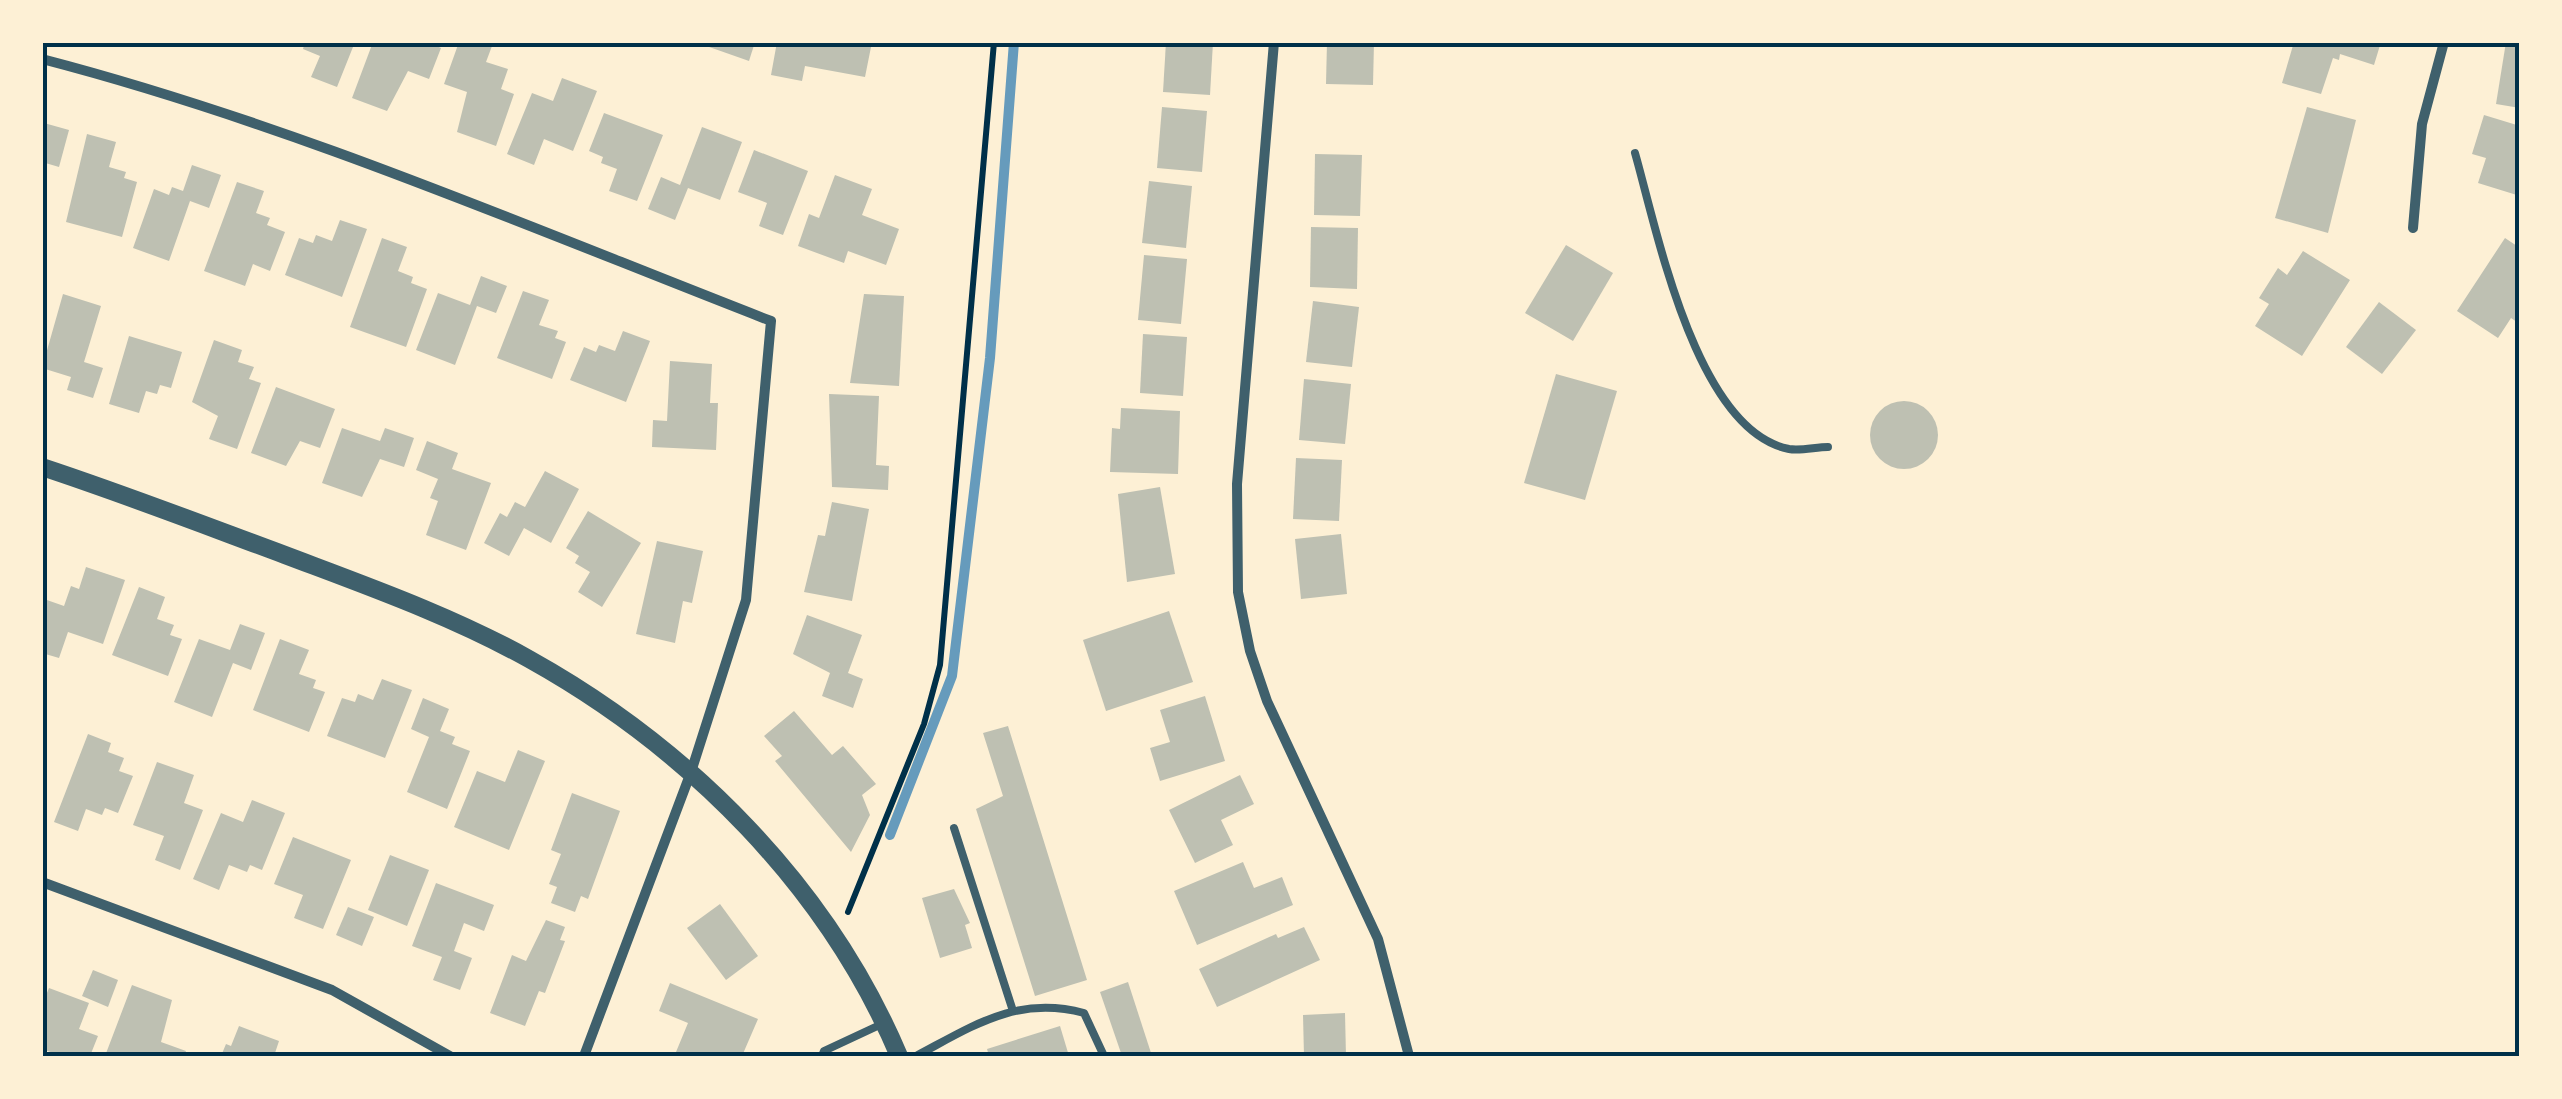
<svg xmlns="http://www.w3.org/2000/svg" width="2562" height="1099" font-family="Bitter,serif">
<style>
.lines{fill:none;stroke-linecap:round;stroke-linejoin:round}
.stream{stroke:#669bbc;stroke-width:10}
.building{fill:#bec0b2}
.path{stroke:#003049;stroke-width:6}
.service{stroke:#3f606c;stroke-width:8}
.minor{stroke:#3f606c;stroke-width:10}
.tertiary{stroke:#3f606c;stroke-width:18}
.neatline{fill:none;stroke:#003049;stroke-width:4}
</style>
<rect width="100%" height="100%" fill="#fdf0d5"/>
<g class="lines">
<polyline class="stream" points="890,835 952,676 990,358 1014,42"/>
</g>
<g class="building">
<polygon points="305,42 355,42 337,87 311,77 320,56 303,49"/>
<polygon points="373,42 428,42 441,48 429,79 408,71 387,111 352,98"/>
<polygon points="459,42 492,46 486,62 508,69 501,89 514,94 496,146 457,132 467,92 444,84"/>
<polygon points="695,42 755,42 749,61"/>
<polygon points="777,42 872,42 865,77 805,66 802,81 771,75"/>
<polygon points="1166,42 1213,42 1210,95 1163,92"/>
<polygon points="1327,42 1374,42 1373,85 1326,84"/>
<polygon points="2294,42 2381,42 2374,65 2340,54 2339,60 2333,58 2321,94 2282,83"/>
<polygon points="2506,42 2520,42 2520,108 2496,104"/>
<polygon points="562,78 597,91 573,151 544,139 534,165 507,154 532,93 553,101"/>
<polygon points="1162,107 1207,111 1202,172 1157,168"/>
<polygon points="2307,107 2356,120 2328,233 2275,218"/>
<polygon points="604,113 663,135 637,201 609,191 617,169 601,163 603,157 589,151"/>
<polygon points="2484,115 2520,126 2520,196 2478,183 2486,158 2472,154"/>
<polygon points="44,123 69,130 59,167 42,162"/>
<polygon points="702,127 742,142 720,200 688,188 675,220 648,209 661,177 680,185"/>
<polygon points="87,134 116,142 109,167 126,172 124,178 137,182 122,237 66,222"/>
<polygon points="754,150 808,171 783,235 759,226 767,203 738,192"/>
<polygon points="1315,154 1362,155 1360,216 1314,215"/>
<polygon points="192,165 221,175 209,208 190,201 169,261 133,248 154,189 169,195 172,187 183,191"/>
<polygon points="835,175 872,189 862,215 899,229 886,265 848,251 844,263 798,246 809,214 819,218"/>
<polygon points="1149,181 1192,186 1186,248 1142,243"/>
<polygon points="237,182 264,191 256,213 270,218 267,225 285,232 270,271 253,264 245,286 204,271"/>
<polygon points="340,220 367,229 342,297 285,275 299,238 313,243 316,235 332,241"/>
<polygon points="1311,227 1358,228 1357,289 1310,287"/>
<polygon points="382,238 407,247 398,271 413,277 411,283 427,289 406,347 350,327"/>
<polygon points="2505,238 2520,248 2520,324 2511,318 2498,338 2457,311"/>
<polygon points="1566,245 1613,273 1573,341 1525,313"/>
<polygon points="2303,251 2350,280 2302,356 2255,326 2269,304 2259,298 2278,268 2287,275"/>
<polygon points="1144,255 1187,259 1181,324 1138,320"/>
<polygon points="481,276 507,286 496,313 477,306 455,365 416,350 438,293 470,305"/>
<polygon points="523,291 549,300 539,325 558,331 555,338 566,342 552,379 497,358"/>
<polygon points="63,294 101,306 84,362 103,368 93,398 67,390 71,377 42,368"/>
<polygon points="864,294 904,296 899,386 850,383"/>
<polygon points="1313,301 1359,307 1352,367 1306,362"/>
<polygon points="2379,302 2416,330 2382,374 2346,347"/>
<polygon points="623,331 650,341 626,402 570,380 584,347 596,352 599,345 615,351"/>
<polygon points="1143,334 1187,337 1183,396 1140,393"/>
<polygon points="129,336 182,352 171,388 160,385 157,394 146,391 139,413 109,404"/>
<polygon points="214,340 242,350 238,362 254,367 249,379 261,383 237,449 209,439 218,416 192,402"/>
<polygon points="670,361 712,364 710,403 718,403 716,450 652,447 653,420 667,421"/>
<polygon points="1556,374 1617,391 1585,500 1524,483"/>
<polygon points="1304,379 1351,384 1345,444 1299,440"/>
<polygon points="276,387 335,409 320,448 300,441 286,466 251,453"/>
<polygon points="829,394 879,396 876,465 889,466 888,490 832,487"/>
<circle cx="1904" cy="435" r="34"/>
<polygon points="1121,408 1180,411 1178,474 1110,472 1112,428 1120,429"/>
<polygon points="342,428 380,441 385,428 414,438 404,467 380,459 362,497 322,483"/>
<polygon points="427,441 458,453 452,469 491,483 466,550 426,535 438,501 430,498 438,479 416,470"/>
<polygon points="1296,458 1342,460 1339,521 1293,519"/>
<polygon points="545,471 579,489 551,543 524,528 509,556 484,543 500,513 507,517 515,502 525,507"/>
<polygon points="1160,487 1175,574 1127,582 1118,494"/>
<polygon points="832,502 869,509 852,601 804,592 818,535 825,536"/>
<polygon points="588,511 641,543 602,607 578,592 590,572 575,563 579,556 566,548"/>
<polygon points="1341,534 1347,594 1301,599 1295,539"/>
<polygon points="657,541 703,551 692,603 683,601 675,643 636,634"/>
<polygon points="86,567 125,580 103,644 68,632 59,658 42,653 44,599 64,606 71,586 79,589"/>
<polygon points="139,587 165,597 157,619 174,625 170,635 182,639 168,676 112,655"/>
<polygon points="1169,611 1193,682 1106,711 1083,640"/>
<polygon points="807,615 862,635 848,673 863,679 853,708 822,696 830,673 793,654"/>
<polygon points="240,624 265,633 251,670 233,663 212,717 174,702 199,639 230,650"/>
<polygon points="280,639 309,650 299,674 316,680 313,688 325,692 309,732 253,710"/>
<polygon points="382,679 412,690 385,758 327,736 342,698 355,702 358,694 373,700"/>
<polygon points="1205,696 1225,761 1160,781 1150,748 1170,742 1160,710"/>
<polygon points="423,698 449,709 440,731 455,737 452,744 470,751 447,809 407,792 429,737 411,729"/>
<polygon points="794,711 832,755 843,746 876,784 862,795 870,815 851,852 775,761 782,756 764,736"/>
<polygon points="1008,726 1087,980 1035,996 976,809 1003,796 983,733"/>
<polygon points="88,734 111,743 108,752 124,758 119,771 133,776 118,813 105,808 102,815 86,809 78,831 54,822"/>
<polygon points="518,750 545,761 509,850 454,827 477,771 505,782"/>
<polygon points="157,762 194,775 184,803 203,810 180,870 155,860 164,836 133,825"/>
<polygon points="1240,775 1254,804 1221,820 1233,845 1195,863 1169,810"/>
<polygon points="572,793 620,811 588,899 581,896 575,912 551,903 557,887 549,884 561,854 551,850"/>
<polygon points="252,800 285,813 262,870 250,865 247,872 229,865 219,890 193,879 221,813 243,822"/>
<polygon points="293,837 351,860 323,929 294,918 303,895 274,884"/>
<polygon points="390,855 429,870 407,926 368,910"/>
<polygon points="1243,862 1254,888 1282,877 1293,905 1197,945 1174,891"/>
<polygon points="436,883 494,905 484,931 464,923 454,951 472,958 460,990 433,980 442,957 412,946"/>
<polygon points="954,889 970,923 965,925 972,948 940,958 922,898"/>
<polygon points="720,904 758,956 726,980 687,928"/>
<polygon points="348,907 374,917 362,946 336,935"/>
<polygon points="546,920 565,927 560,940 565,941 545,993 539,991 525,1026 490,1013 512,955 526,961"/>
<polygon points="1304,927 1320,960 1217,1007 1199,969 1276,934 1278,938"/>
<polygon points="93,970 118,980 108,1007 82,996"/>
<polygon points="1128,982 1152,1056 1122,1056 1100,992"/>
<polygon points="670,983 758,1019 742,1056 687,1056 676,1052 688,1023 659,1011"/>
<polygon points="132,985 172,1000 161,1042 186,1051 184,1056 105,1056"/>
<polygon points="49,988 89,1003 79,1029 98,1036 90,1056 62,1056 42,1049 42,1005"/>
<polygon points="1345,1013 1346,1056 1304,1056 1303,1015"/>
<polygon points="239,1026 279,1041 274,1056 221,1056 226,1044 231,1046"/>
<polygon points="1060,1026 1069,1056 989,1056 987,1049"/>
</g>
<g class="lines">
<polyline class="path" points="848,912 924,724 940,665 994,42"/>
<g class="service">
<path d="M1635 153C1657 230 1696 431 1789 449 1801 451 1816 447 1828 447"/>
<polyline points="954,828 1013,1011"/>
<polyline points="822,1056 824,1051 884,1023"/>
<path d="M916 1056C973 1026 1017 995 1084 1013L1104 1056"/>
</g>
<g class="minor">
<polyline points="1274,42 1237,484 1238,592 1250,651 1267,701 1378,939 1409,1056"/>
<path d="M42 59C292 124 531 228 771 321L746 600 691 772 584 1056"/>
<polyline points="2413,228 2422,124 2444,42"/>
<polyline points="42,882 332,990 450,1056"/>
</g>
<path class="tertiary" d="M42 467C124 494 204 525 285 555 367 586 452 616 529 659 689 748 827 886 899 1056"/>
</g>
<rect width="2562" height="1099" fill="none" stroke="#fdf0d5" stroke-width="90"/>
<rect x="45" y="45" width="2472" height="1009" class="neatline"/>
</svg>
